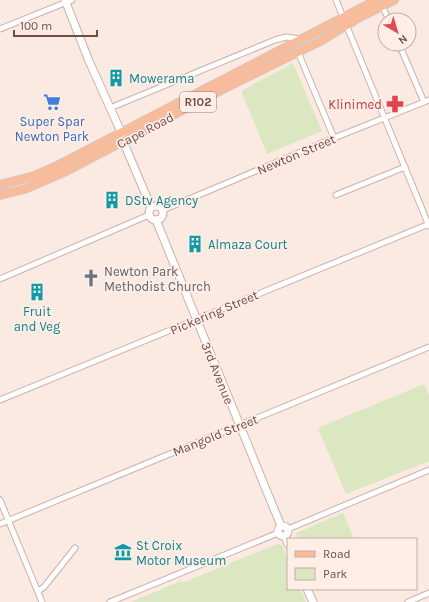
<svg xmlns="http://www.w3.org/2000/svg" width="429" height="602" font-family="Karla,sans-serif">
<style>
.green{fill:#dbe7c0}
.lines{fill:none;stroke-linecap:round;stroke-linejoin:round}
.minor-casing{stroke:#cdb1ab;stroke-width:7}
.tertiary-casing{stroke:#cdb1ab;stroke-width:9}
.primary-casing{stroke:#d4c9c8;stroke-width:10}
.minor{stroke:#fff;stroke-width:5}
.tertiary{stroke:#fff;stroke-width:7}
.primary{stroke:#f8bc9b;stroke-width:8}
.labels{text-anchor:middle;stroke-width:3.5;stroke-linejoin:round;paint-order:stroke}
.shield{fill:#feeee6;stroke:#9b7d78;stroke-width:1}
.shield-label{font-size:12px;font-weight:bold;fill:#714c49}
.culture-label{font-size:13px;fill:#0d838f;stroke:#feeee6;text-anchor:start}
.health-label{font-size:13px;fill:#be3a42;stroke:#feeee6;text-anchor:end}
.shop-label{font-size:13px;fill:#366cbe;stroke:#feeee6}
.street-label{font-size:13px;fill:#714c49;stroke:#feeee6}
.worship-label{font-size:13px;fill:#5b616d;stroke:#feeee6;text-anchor:start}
</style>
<rect width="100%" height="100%" fill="#fbeae1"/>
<g class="green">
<polygon points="293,63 322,131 267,154 241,91"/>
<polygon points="424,384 429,396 429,461 346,494 318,428"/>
<polygon points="343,513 354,539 298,539 296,533"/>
<polygon points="277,544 282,545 288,559 288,589 300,589 306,602 131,602 181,581 182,583"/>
</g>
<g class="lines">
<g class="minor-casing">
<g id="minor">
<polyline points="336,0 429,226"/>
<polyline points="382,6 389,20"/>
<polyline points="0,29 72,0"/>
<polyline points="399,44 424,102"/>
<polyline points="298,52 334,138"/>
<polyline points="110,108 275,40 286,37 301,39"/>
<polyline points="336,195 405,167"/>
<polyline points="163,210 334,138 429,100"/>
<polyline points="0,279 149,215"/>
<polyline points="0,400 429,224"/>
<polyline points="0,500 42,602"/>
<polyline points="0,524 429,347"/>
<polyline points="288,529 429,470"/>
<polyline points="38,591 44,587 75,548"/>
<polyline points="110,602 278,533"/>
<polyline points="408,602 429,593"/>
</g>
</g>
<g class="tertiary-casing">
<g id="tertiary">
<polyline points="65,0 89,61 121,132 123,141 151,207"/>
<circle cx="156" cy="213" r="7"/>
<polyline points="156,220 281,526"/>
<circle cx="283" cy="531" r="5"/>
<polyline points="285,536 288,544"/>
<polyline points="307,589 313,602"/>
</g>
</g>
<g class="primary-casing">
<g id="primary">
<polyline points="0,185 34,176 57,166 377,0"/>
<polyline points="0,195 25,189 64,172 217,92 322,40 358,18 394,0"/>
</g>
</g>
<use href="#minor" class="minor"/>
<use href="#tertiary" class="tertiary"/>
<use href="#primary" class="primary"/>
</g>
<defs>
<g id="building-bare" transform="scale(1.38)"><path d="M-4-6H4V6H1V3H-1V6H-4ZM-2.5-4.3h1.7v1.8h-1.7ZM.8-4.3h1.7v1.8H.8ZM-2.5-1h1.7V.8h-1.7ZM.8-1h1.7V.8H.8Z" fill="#0f9aa8" stroke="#feeee6" stroke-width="2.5" paint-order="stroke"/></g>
<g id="supermarket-bare" transform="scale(1.38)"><path d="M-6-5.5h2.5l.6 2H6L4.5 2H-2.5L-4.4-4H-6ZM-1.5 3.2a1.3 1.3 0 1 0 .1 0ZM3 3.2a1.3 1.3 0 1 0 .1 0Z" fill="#3f7fe0" stroke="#feeee6" stroke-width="2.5" paint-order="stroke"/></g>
<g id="pharmacy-bare" transform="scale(1.38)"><path d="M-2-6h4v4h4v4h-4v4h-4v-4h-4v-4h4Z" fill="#e0444e" stroke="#feeee6" stroke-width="2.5" paint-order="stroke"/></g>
<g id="church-bare" transform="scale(1.38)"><path d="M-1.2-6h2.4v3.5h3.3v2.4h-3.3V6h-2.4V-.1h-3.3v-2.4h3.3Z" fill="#6b7280" stroke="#feeee6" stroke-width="2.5" paint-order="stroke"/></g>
<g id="museum-bare" transform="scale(1.38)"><path d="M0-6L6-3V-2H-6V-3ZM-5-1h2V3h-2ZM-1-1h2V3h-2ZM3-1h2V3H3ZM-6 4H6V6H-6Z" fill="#0f9aa8" stroke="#feeee6" stroke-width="2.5" paint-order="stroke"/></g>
</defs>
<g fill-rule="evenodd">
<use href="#building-bare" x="116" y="78"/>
<use href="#supermarket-bare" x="52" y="102"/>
<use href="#pharmacy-bare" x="395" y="104"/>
<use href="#building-bare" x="112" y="200"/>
<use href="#building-bare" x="195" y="244"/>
<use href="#church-bare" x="91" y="278"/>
<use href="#building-bare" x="37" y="292"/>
<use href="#museum-bare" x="123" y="552"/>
</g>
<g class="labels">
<rect class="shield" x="180" y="92" width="36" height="20" rx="3"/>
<g class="shield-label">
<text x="198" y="106">R102</text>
</g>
<g class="culture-label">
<text x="129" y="83">Mowerama</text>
<text x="125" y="205">DStv Agency</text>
<text x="208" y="249">Almaza Court</text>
<text x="37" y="316" text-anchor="middle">Fruit<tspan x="37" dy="15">and Veg</tspan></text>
<text x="136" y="550">St Croix<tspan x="136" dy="15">Motor Museum</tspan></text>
</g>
<g class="health-label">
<text x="382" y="109">Klinimed</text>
</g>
<g class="shop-label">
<text x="52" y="126">Super Spar<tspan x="52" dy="15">Newton Park</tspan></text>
</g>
<g class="street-label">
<text transform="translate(145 130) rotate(-28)" y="5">Cape Road</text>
<text transform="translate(296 154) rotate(-23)" y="5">Newton Street</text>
<text transform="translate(214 312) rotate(-23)" y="5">Pickering Street</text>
<text transform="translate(218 373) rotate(68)" y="5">3rd Avenue</text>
<text transform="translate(215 435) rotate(-22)" y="5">Mangold Street</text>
</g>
<g class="worship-label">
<text x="104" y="276">Newton Park<tspan x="104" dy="15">Methodist Church</tspan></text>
</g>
</g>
<rect x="287" y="538" width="130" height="52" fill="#feeee6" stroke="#c6ada7"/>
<rect x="295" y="551" width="20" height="6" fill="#f8bc9b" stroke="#c6ada7"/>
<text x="323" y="558" font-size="12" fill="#714c49">Road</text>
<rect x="295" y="568" width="20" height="12" fill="#dbe7c0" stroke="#c6ada7"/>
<text x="323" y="578" font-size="12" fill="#714c49">Park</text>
<g transform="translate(397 32) rotate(142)"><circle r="19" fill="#feeee6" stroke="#c6ada7"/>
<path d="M0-3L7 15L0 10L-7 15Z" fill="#e14a51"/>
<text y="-6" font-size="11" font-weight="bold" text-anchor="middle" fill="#714c49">N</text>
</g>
<path d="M14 30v6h83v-6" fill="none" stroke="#714c49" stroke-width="2"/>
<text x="20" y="30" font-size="12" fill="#714c49" stroke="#feeee6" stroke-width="3" paint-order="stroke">100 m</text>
</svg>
